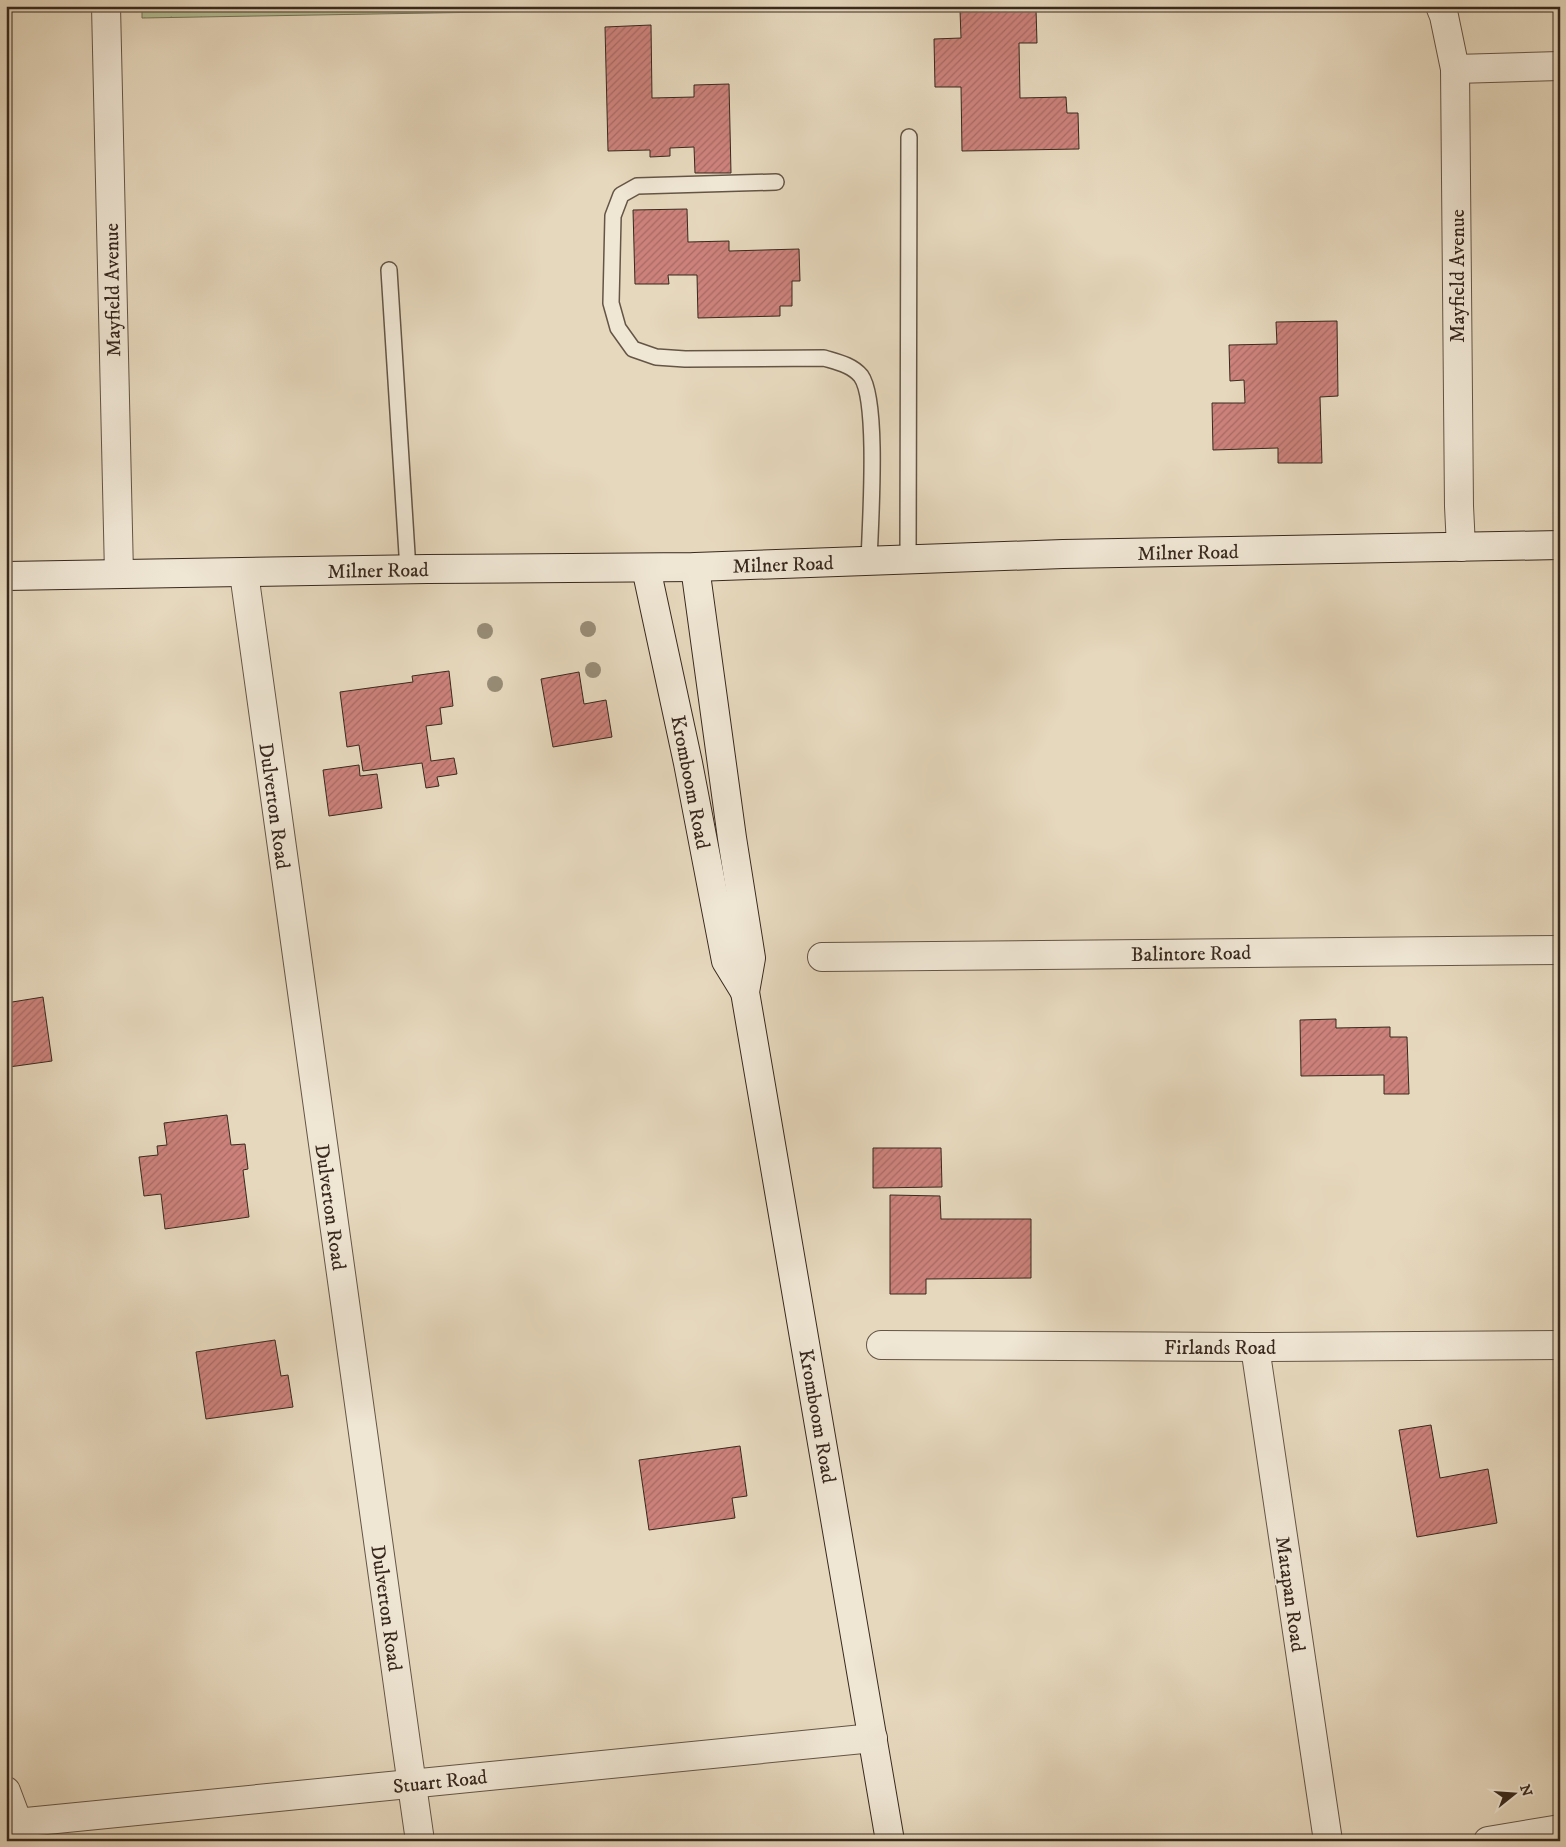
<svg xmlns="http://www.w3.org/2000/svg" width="1566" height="1847" font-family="'IM FELL DW Pica',serif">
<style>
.grass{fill:url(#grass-tufts);stroke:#757459}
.building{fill:url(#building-hatch);stroke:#38291e}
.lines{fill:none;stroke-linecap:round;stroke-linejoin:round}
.lane-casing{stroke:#645546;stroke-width:18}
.street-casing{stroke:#645546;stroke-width:30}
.secondary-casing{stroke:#38291e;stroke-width:30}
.lane{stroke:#efe6d4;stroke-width:15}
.street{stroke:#efe6d4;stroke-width:28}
.secondary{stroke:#efe6d4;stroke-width:28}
.tree{fill:#978c76}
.labels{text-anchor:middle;stroke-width:4;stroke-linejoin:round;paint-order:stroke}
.street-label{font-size:20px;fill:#38291e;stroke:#efe6d4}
</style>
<defs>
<pattern id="grass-tufts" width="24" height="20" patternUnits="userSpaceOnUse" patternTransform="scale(1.25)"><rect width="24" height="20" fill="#b2bf94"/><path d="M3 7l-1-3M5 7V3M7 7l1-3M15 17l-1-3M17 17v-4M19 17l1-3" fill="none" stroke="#929b78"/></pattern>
<pattern id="building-hatch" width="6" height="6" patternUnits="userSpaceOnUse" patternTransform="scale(1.25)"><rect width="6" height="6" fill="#cc827b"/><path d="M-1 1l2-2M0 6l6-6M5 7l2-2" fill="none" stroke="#a76a64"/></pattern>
</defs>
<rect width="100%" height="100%" fill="#e6d8bd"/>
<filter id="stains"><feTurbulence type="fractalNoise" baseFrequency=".004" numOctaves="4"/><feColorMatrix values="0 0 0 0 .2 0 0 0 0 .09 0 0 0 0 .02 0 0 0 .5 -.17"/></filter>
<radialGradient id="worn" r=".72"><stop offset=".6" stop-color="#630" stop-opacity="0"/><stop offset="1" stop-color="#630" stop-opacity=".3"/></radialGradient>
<polygon class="grass" points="142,6 837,6 142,18"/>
<g class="building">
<polygon points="1036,9 1037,43 1019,43 1020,98 1066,97 1067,113 1078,113 1079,149 962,151 961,87 935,87 934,39 961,38 960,10"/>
<polygon points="651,25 652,98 694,97 694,85 729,84 731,173 695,173 694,147 670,148 670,156 650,157 650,150 608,151 605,27"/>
<polygon points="687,209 688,242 729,241 729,251 799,249 800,281 792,281 792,306 780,306 780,316 698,318 697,275 668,275 669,284 635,284 633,210"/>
<polygon points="1337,321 1338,396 1320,397 1322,463 1278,463 1278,448 1213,450 1212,403 1245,403 1244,380 1230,381 1229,345 1277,344 1276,322"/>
<polygon points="449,671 453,706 440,708 442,724 426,726 431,761 454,758 457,774 437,777 439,786 426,788 422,763 363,771 359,745 347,747 340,692 413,682 412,676"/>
<polygon points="579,672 584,704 606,700 612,737 553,747 541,679"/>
<polygon points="359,765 360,776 377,774 382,808 329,816 323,770"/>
<polygon points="43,997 52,1061 9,1067 10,1074 6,1075 6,1003"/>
<polygon points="1336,1019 1336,1028 1390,1027 1390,1037 1407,1037 1409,1094 1384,1094 1384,1075 1301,1076 1300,1020"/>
<polygon points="227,1115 231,1145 245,1144 248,1169 243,1170 249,1217 165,1229 161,1194 144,1196 139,1157 158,1155 157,1146 167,1145 164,1123"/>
<polygon points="873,1148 941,1148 942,1187 873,1188"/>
<polygon points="890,1195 940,1196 941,1219 1031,1219 1031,1278 926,1279 926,1294 890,1294"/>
<polygon points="275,1340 281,1376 288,1375 293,1407 206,1419 196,1352"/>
<polygon points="1431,1425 1440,1478 1488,1469 1497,1523 1417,1537 1399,1430"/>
<polygon points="740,1446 747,1496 732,1498 735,1518 649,1530 639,1460"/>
</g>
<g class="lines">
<g class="lane-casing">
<g id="lane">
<path d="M776 182 637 186 621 195 613 216 611 303 618 328 633 349 656 357 685 359 824 358C837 362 852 365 861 376 879 401 870 526 869 562"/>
<polyline points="389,270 408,570"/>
<polyline points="908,561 909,137"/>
</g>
</g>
<g class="street-casing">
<g id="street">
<polyline points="106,6 119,574"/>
<polyline points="1440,6 1444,16 1455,69 1459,506 1461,547"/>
<polyline points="1455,69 1560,66"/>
<polyline points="244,573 406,1743 420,1841"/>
<polyline points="822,957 1560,950"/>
<polyline points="881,1345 1255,1347 1560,1345"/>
<polyline points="1255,1347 1328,1841"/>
<polyline points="6,1791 24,1839"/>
<polyline points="6,1824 873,1738"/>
<polyline points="1488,1841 1560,1829"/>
</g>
</g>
<g class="secondary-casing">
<g id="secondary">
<polyline points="695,567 732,838 751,958 745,992 890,1841"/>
<polyline points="646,568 688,763 726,961 745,992"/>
<polyline points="6,576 427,569 695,567 1063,554 1560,545"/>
</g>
</g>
<use href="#lane" class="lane"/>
<use href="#street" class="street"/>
<use href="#secondary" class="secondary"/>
</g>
<g class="tree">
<circle cx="588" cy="629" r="8"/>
<circle cx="485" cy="631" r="8"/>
<circle cx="593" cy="670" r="8"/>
<circle cx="495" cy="684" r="8"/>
</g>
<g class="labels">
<g class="street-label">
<text transform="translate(1457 276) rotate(-90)" y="7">Mayfield Avenue</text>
<text transform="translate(112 290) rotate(-91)" y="7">Mayfield Avenue</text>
<text transform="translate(1188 552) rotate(-1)" y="7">Milner Road</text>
<text transform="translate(783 564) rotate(-2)" y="7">Milner Road</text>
<text transform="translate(378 570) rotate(-1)" y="7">Milner Road</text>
<text transform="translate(691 782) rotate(79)" y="7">Kromboom Road</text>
<text transform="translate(275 806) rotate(82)" y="7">Dulverton Road</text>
<text transform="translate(1191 953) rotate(-1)" y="7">Balintore Road</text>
<text transform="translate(331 1207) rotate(82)" y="7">Dulverton Road</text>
<text x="1220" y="1354">Firlands Road</text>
<text transform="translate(818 1416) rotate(80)" y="7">Kromboom Road</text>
<text transform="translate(1291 1594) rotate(82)" y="7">Matapan Road</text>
<text transform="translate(387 1608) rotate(82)" y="7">Dulverton Road</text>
<text transform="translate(440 1781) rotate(-6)" y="7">Stuart Road</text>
</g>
</g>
<rect width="1566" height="1847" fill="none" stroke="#e6d8bd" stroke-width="25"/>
<rect x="8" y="8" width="1551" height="1832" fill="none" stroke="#38291e" stroke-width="2.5"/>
<rect x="12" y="12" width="1541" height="1822" fill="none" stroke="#38291e"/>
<g transform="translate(1514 1794) rotate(73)" stroke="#efe6d4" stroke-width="4" paint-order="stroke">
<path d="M0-4L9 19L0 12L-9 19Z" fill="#38291e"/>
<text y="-8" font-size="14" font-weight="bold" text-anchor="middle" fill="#38291e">N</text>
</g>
<rect width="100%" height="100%" filter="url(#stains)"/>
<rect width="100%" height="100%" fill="url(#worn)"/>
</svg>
